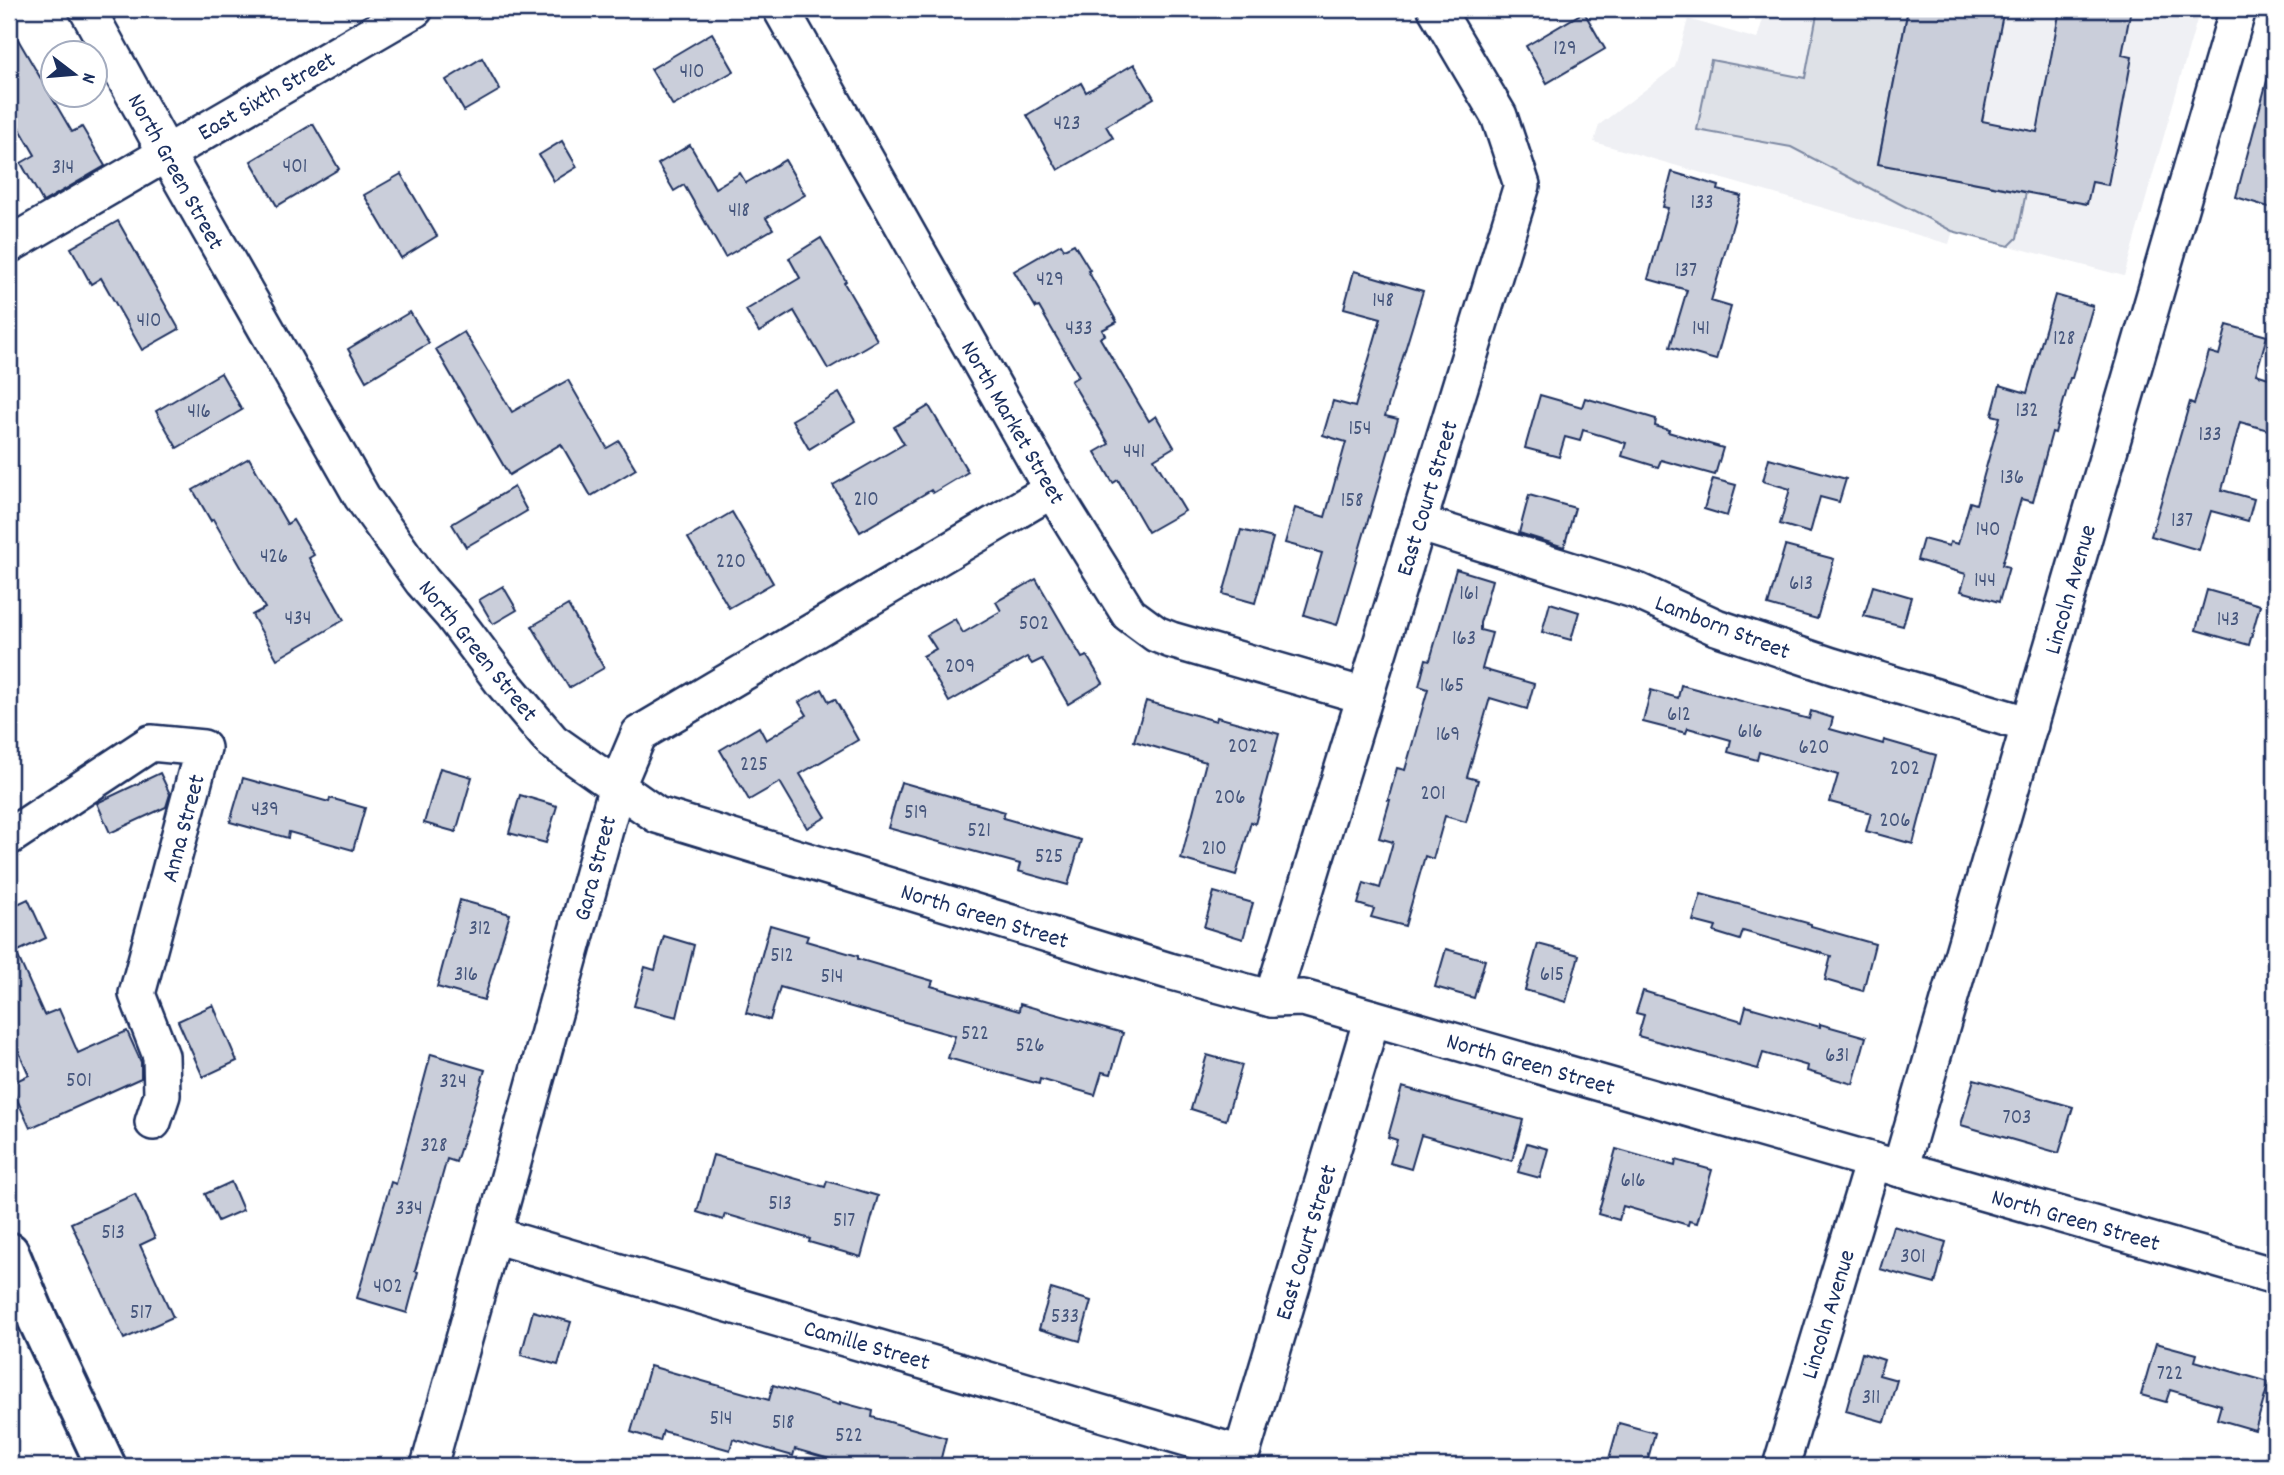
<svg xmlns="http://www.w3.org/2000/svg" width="2284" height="1475" font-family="Dekko,sans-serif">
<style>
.built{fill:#eff0f4}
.green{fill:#dee1e7;stroke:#7c88a2;stroke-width:2}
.building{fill:#caceda;stroke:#1b2f5e;stroke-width:2}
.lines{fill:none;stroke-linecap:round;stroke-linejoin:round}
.minor-casing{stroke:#1b2f5e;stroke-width:40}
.major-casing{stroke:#1b2f5e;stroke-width:44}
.minor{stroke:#fff;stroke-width:35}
.major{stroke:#fff;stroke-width:38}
.labels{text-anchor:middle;stroke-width:7;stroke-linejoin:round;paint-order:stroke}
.number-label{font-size:21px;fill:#47577d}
.street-label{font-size:24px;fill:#1b2f5e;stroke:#fff}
</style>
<rect width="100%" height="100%" fill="#fff"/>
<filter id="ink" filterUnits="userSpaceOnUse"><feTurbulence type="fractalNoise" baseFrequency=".0143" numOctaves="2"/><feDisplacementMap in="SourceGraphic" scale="14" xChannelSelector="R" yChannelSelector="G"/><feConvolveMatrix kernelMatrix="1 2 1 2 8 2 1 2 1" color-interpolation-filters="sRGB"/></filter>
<g filter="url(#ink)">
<polygon class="built" points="1766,9 2200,9 2124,276 1953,231 1949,244 1594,142 1599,125 1675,67 1688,19 1757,39"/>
<polygon class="green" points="1818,9 1908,9 1878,164 2026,192 2017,238 2009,246 1952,231 1791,147 1697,130 1711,60 1805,78"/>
<g class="building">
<polygon points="1908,9 2004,9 1982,121 2037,132 2060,9 2131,9 2122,55 2132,57 2108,185 2092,182 2087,204 1878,164"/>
<polygon points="1584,12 1605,49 1547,83 1526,46"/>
<polygon points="9,24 72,132 82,127 105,166 43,202 21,163 35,155 9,110"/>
<polygon points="712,33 734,71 673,106 651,69"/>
<polygon points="482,58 500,90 464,111 446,80"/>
<polygon points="1134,64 1154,98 1106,126 1113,138 1058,170 1027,115 1081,83 1086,92"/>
<polygon points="2268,77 2275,78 2275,209 2236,197"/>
<polygon points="313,124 339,169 277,206 251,161"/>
<polygon points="562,141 577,167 554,181 539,155"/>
<polygon points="690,145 715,188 740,173 746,183 785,160 805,195 766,218 773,229 725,257 684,185 674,191 658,164"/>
<polygon points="1672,172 1719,186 1718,190 1741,196 1711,301 1731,307 1716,360 1670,347 1687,290 1648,279 1668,208 1663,207"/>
<polygon points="401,174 437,236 401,258 364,195"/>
<polygon points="118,221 179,329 142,350 101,278 91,284 71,248"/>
<polygon points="821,238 846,281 844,283 877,340 828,369 794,311 759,332 746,310 800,278 789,258"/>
<polygon points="1061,244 1064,249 1074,244 1090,270 1088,271 1117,322 1102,330 1105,335 1100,338 1149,421 1156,416 1174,447 1154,459 1185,511 1148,532 1118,480 1113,483 1095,452 1109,444 1071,381 1079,376 1039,307 1036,308 1014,271"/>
<polygon points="1354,271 1423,291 1385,416 1398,419 1337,625 1304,615 1322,553 1285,543 1295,508 1325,517 1346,442 1323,435 1333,401 1355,407 1381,318 1344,308"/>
<polygon points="2055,295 2093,306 2072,378 2070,378 2055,433 2052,432 2033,502 2021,499 2002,565 2009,567 1999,602 1961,591 1966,574 1917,560 1923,539 1949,546 1950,542 1958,544 1970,502 1976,504 2000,417 1992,415 2000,385 2027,393"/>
<polygon points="410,312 429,343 366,381 348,349"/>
<polygon points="2227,325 2267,336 2256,374 2275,380 2275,432 2240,422 2222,490 2254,499 2248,521 2211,511 2199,550 2151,536 2190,402 2194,404 2209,352 2219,355"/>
<polygon points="464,332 512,412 568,380 607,448 619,441 636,469 591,496 561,444 509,475 436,349"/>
<polygon points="221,373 242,410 177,448 156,411"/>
<polygon points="839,393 855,421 809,449 792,420"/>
<polygon points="1540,395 1582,407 1585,398 1606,404 1656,419 1655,426 1669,430 1668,432 1723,448 1715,475 1661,460 1658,467 1622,456 1626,443 1583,430 1580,441 1565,437 1559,457 1525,448"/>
<polygon points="929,406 968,472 933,493 931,490 860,532 833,485 904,444 894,427"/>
<polygon points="249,458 287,524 293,520 314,555 309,558 344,620 277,659 252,615 265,608 213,519 211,521 193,490"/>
<polygon points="1769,458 1846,479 1839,502 1820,497 1810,533 1780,524 1790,489 1763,481"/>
<polygon points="1713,479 1736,485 1727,516 1704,509"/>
<polygon points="514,487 527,511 466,547 452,524"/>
<polygon points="1529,495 1575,508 1564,547 1519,533"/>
<polygon points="732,512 773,583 729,608 688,538"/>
<polygon points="1241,530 1273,538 1255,603 1223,594"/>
<polygon points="1785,546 1834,559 1817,619 1768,605"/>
<polygon points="1456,569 1492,580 1480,623 1480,630 1492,633 1482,669 1534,684 1527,709 1490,698 1467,777 1478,780 1466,822 1445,816 1433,859 1425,856 1405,926 1371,917 1374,909 1358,904 1364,883 1380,888 1393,842 1379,838 1390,800 1388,800 1397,768 1405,770 1428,689 1419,686 1426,659 1430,660"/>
<polygon points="1036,579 1082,658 1087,656 1103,683 1068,704 1042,659 1032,664 1027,657 949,702 923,656 936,649 927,635 955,619 963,633 1001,611 996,602"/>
<polygon points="503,586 517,610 493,624 479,600"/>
<polygon points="1873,586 1911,597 1903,626 1864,616"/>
<polygon points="2207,590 2260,605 2249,645 2196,630"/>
<polygon points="1550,603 1579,612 1571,640 1542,632"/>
<polygon points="568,605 604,668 569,688 532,626"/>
<polygon points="1681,685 1809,719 1811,711 1833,718 1830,729 1883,744 1884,740 1936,755 1913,844 1866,831 1871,813 1830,802 1838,775 1759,752 1757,760 1728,752 1731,740 1688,728 1686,733 1643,722 1651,690 1678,698"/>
<polygon points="822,689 829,702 835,699 858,740 800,774 826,817 807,828 780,782 749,800 720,750 759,727 766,740 807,715 799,702"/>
<polygon points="1146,701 1216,721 1217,717 1279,734 1255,824 1251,822 1236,875 1181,859 1206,762 1134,741"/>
<polygon points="440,768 472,777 456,832 424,823"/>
<polygon points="160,773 170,794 166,807 110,833 97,803"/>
<polygon points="243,778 329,802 330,798 365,808 353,850 289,832 288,838 230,822"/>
<polygon points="901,782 1005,812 1003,818 1081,840 1068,885 1018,871 1020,864 888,828"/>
<polygon points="520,795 557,806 546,843 509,833"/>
<polygon points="1214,892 1253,903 1243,939 1204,927"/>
<polygon points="1701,894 1811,924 1811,926 1875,944 1863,991 1825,980 1831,956 1743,931 1740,940 1714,932 1716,927 1693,921"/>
<polygon points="28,899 46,938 16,952 44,1015 59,1009 78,1053 127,1031 141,1062 141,1078 30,1128 10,1084 29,1075 9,1029 9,908"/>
<polygon points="460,900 510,914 484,1000 437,987"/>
<polygon points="770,925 808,936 806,941 858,956 858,959 933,981 931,986 1019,1011 1020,1004 1123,1033 1111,1074 1102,1072 1095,1095 1040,1079 1039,1084 948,1058 955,1036 780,987 770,1020 746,1013"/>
<polygon points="664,936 694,945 677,1017 634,1006 645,967 655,970"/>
<polygon points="1538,944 1579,955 1566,1002 1525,990"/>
<polygon points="1446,949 1485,960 1474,998 1435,987"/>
<polygon points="1643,991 1742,1021 1746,1006 1820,1027 1820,1024 1866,1037 1853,1084 1807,1071 1808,1066 1763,1053 1758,1069 1638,1036 1644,1015 1636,1013"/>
<polygon points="213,1005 237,1061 203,1077 178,1021"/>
<polygon points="431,1054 485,1070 456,1162 447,1159 415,1271 418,1272 407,1313 357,1298 391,1182 396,1184"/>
<polygon points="1207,1055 1242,1065 1226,1120 1191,1109"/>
<polygon points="1974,1079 2073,1107 2059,1153 1961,1125"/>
<polygon points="1402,1087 1523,1120 1512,1161 1421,1135 1411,1169 1390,1163 1397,1140 1388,1137"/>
<polygon points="1527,1143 1548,1149 1540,1178 1518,1172"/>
<polygon points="1616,1149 1675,1166 1676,1160 1712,1170 1697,1223 1689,1221 1688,1225 1623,1206 1619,1220 1598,1214"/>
<polygon points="713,1155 825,1187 827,1181 878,1196 861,1257 809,1242 810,1239 725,1214 723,1220 697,1212"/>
<polygon points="231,1182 243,1210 218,1221 205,1194"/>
<polygon points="135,1194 155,1238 140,1245 173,1317 124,1339 71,1223"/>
<polygon points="1893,1226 1946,1242 1935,1284 1880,1269"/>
<polygon points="1051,1289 1091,1301 1080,1341 1039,1329"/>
<polygon points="533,1311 571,1322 558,1365 521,1355"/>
<polygon points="2156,1343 2197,1354 2195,1361 2269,1382 2255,1430 2217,1419 2221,1405 2170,1390 2166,1402 2141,1395"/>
<polygon points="1862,1353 1884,1360 1879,1375 1897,1380 1885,1422 1846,1411"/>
<polygon points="650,1366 769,1400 773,1385 840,1405 840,1402 873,1411 872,1417 946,1438 939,1466 854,1466 795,1449 793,1456 733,1439 730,1450 663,1431 660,1441 631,1432"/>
<polygon points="1619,1423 1655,1433 1646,1466 1607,1466"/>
</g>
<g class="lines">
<g class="minor-casing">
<g id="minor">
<polyline points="87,9 166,153 362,497 422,581 452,615 503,683 552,741 657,815 1169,971 1272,999 1303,998 2275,1276"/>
<polyline points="781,9 1052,490 1129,614 1156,634 1171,640 1365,696"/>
<polyline points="9,245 415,9"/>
<polyline points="1418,523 1637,591 1716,627 1832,666 2030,725"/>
<polyline points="9,837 151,743 203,748 137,994 161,1056 162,1095 153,1122"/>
<polyline points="1272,999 1522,185 1499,116 1436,9"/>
<polyline points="1900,1169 2238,9"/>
<polyline points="493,1235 1241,1454"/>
<polyline points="429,1466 617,786 639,734 1052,490"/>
<polyline points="1238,1466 1372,1018"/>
<polyline points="1781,1466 1873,1161"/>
</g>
</g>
<g class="major-casing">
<polyline id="major" points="9,1252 34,1312 106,1466"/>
</g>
<use href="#minor" class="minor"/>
<use href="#major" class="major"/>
</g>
</g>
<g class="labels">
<g class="number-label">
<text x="1565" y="54">129</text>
<text x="692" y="77">410</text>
<text x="1067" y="129">423</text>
<text x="295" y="172">401</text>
<text x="63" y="173">314</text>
<text x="1702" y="208">133</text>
<text x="739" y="216">418</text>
<text x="1686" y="276">137</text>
<text x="1050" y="285">429</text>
<text x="1383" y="306">148</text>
<text x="149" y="326">410</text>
<text x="1079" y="334">433</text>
<text x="1701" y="334">141</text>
<text x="2064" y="344">128</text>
<text x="2027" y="416">132</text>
<text x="199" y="417">416</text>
<text x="1360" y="434">154</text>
<text x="2210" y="440">133</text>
<text x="1134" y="457">441</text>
<text x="2012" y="483">136</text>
<text x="866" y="505">210</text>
<text x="1352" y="506">158</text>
<text x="2182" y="526">137</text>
<text x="1988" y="535">140</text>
<text x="274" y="562">426</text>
<text x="731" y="567">220</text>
<text x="1985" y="586">144</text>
<text x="1801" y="589">613</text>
<text x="1469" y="599">161</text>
<text x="298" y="624">434</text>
<text x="2228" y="625">143</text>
<text x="1034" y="629">502</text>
<text x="1464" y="644">163</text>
<text x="960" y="672">209</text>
<text x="1452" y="691">165</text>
<text x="1679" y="720">612</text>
<text x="1750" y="737">616</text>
<text x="1448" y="740">169</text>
<text x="1243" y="752">202</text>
<text x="1814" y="753">620</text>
<text x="754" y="770">225</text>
<text x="1905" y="774">202</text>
<text x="1433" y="799">201</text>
<text x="1230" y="803">206</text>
<text x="265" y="815">439</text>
<text x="916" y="818">519</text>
<text x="1895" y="826">206</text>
<text x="979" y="836">521</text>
<text x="1214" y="854">210</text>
<text x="1049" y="862">525</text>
<text x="480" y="934">312</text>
<text x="782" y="961">512</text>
<text x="466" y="980">316</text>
<text x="1552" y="980">615</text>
<text x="832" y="982">514</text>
<text x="975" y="1039">522</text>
<text x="1030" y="1051">526</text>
<text x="1837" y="1061">631</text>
<text x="79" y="1086">501</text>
<text x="453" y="1087">324</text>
<text x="2017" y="1123">703</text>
<text x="434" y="1151">328</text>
<text x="1633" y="1186">616</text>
<text x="780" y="1209">513</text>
<text x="409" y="1214">334</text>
<text x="844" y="1226">517</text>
<text x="113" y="1238">513</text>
<text x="1913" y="1262">301</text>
<text x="388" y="1292">402</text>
<text x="141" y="1318">517</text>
<text x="1065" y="1322">533</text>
<text x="2170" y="1379">722</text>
<text x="1871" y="1403">311</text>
<text x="721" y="1424">514</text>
<text x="783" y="1428">518</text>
<text x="849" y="1441">522</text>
</g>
<g class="street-label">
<text transform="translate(266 95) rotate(-30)" y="8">East Sixth Street</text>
<text transform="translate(177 171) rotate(61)" y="8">North Green Street</text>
<text transform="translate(1014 422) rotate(60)" y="8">North Market Street</text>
<text transform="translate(1426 498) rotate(-73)" y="8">East Court Street</text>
<text transform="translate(2069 589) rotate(-74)" y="8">Lincoln Avenue</text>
<text transform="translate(1723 626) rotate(21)" y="8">Lamborn Street</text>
<text transform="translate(479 650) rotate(51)" y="8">North Green Street</text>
<text transform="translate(182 828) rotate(-75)" y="8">Anna Street</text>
<text transform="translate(594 868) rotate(-75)" y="8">Gara Street</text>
<text transform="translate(985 915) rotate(17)" y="8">North Green Street</text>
<text transform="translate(1531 1063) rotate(16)" y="8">North Green Street</text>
<text transform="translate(2076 1219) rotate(16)" y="8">North Green Street</text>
<text transform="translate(1305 1242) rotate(-73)" y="8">East Court Street</text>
<text transform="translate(1827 1314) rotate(-73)" y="8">Lincoln Avenue</text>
<text transform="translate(867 1344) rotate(16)" y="8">Camille Street</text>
</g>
</g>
<rect width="2284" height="1475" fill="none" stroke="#fff" stroke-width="35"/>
<rect x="18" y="18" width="2249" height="1440" fill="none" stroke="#1b2f5e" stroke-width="2.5" filter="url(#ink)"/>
<g transform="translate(74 74) rotate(106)"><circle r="33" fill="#ffffff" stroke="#a4acbf" stroke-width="2"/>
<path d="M0-5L12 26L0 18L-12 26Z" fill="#1b2f5e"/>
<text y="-10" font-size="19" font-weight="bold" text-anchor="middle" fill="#1b2f5e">N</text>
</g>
</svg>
